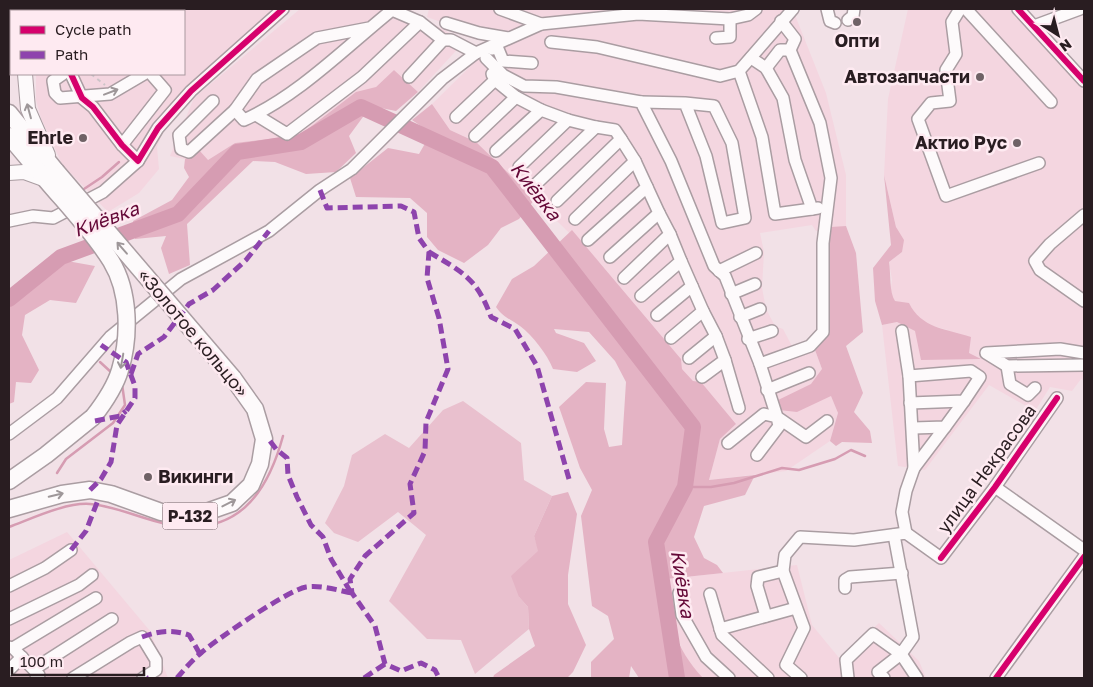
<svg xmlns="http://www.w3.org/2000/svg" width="1093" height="687" font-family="'Golos Text',sans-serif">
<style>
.built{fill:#f4d6e0}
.green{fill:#e9c0ce}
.forest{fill:#e4b3c4}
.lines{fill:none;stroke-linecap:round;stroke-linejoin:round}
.stream{stroke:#d69cb2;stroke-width:2.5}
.river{stroke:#d69cb2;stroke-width:16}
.minor-casing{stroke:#aa9da2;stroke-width:14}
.major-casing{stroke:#aa9da2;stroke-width:16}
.highway-casing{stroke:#aa9da2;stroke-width:19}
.path{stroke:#ccc4c8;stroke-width:2;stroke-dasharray:4 4;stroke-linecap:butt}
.minor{stroke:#fdfafb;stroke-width:11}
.major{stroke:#fdfafb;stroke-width:14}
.highway{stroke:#fdfafb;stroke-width:16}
.highway-bridge-casing{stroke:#aa9da2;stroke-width:19;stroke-linecap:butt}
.highway-bridge{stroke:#fdfafb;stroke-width:16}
.quiet{stroke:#8e44ad;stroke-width:5;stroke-dasharray:10 5;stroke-linecap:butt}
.cycleway-casing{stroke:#feeaf1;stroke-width:9}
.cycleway{stroke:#d6006c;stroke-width:6}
.oneway{stroke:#9e9799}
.poi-dot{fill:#6f6266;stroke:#feeaf1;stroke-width:2}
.labels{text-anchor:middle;stroke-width:5;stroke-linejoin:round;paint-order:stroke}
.shield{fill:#feeaf1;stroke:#695a5f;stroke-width:1}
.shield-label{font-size:16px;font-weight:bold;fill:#291d21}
.poi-label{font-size:18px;font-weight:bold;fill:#291d21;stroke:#feeaf1;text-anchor:end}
.street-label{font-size:18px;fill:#291d21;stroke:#feeaf1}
.water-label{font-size:19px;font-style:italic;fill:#640837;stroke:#feeaf1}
</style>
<rect width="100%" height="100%" fill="#f2e1e7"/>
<g class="built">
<polygon points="46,9 293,9 181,106 165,127 157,147 159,169 139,193 108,212 62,164 41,118 36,100 36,74 184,74 184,11 44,11"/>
<polygon points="300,9 404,9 465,41 418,92 394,70 376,87 300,135 235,143 203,163 170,156 194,98"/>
<polygon points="429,9 785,9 795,15 826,93 846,175 846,226 816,231 812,225 760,233 764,252 762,288 766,309 775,326 783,329 793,348 809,343 815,350 838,413 830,441 786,471 709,480 720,439 736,424 701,382 693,381 682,369 681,359 600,263 476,142 450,130 432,104 484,53 491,40 427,17"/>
<polygon points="908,9 1011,9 1084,91 1084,381 1081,379 1072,391 1050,387 1035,411 989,385 925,470 898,466 882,325 897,322 915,331 948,330 929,325 915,315 909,304 894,301 890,295 892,280 889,262 902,252 884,175 888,99"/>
<polygon points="67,532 150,631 168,678 9,678 9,560"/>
<polygon points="797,565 812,625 840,659 879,623 919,661 926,678 703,678 687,661 669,617 666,579"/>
</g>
<polygon class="green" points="463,401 521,443 524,480 552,496 534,536 539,551 519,597 528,607 529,629 475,674 461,640 427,639 389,601 426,535 398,512 358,542 334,533 325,523 344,486 352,455 385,434 409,448 443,410"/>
<g class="forest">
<polygon points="394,70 418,92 396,111 371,106 349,136 356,153 336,172 306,174 275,162 253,161 187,224 190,265 169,274 161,248 166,236 135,239 133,221 172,200 189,177 184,168 185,159 199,150 208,160 235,143 300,135 356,92 376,87"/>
<polygon points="432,104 450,130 476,142 535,199 519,219 501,228 488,245 464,263 438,250 427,237 427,213 410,198 356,197 350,178 388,148 419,154 431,133 412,120"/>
<path d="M884 175 896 227 904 240 902 252 889 262C891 274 889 292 895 301L909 303C921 328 946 329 971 337L969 353 981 359 921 360 915 331 897 322 882 325 875 301 873 268 891 245Z"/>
<polygon points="846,226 856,253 863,332 846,346 863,393 854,412 870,431 872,443 842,442 836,446 830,441 838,413 831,396 797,412 779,410 774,402 811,384 822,369 815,350 828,335 828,246 831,227"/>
<path d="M572 230 681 359 682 369 693 381 701 382 736 424 720 439 709 480 755 475 745 495 704 506 694 537 704 558 717 565 723 573 666 579C669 620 674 647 703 678H639L631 666 629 678H591V662L614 639 608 616 592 606 581 516 592 490 580 468 559 407 586 382 606 383 604 429 609 447 622 445 626 382 615 361 589 332 554 329 556 333 584 343 596 361 577 372 553 369C547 354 533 336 520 326 510 319 503 317 496 307L512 279 534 266Z"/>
<polygon points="67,261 95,266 76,303 50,300 25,315 22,335 39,370 31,383 16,382 14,402 9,404 9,305"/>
<polygon points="568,492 577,514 568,575 568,604 586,645 573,672 567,678 493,678 494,675 535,646 529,629 528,607 519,597 511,576 538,551 534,536 552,496"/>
</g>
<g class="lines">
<g class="stream">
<polyline points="84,189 102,177 119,162"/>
<polyline points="100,362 112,373"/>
<polyline points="57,473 66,459 113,423 125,405 122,384"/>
<polyline points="685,487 711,487 734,483 782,468 799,470 835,459 851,450 865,456"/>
<path d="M9 527C31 519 66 502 90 504 116 506 141 519 167 524 236 538 267 495 283 436"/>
</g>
<polyline class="river" points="9,299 61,257 178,214 237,152 301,142 361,107 492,167 693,427 685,487 656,542 677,678"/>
<g class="minor-casing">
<g id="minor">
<polyline points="500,9 541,24"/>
<polyline points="827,9 830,21 835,23"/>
<polyline points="960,9 952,22 956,54 946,70 950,101 931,103 918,119 946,196 1039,163"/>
<polyline points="966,9 1051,102"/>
<polyline points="1018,9 1084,81"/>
<polyline points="89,11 91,9"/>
<polyline points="848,20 853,16 854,9"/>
<polyline points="446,23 479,33 508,38"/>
<polyline points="1034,26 1080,9"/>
<path d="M369 28 317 38 257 79 235 110 244 120C298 96 346 47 392 10L420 22 443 40H451L476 53"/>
<polyline points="716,38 730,37 730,19"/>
<polyline points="551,42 597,47 720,76 739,71 793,9"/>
<polyline points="492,49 496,44 503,61 532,63"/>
<polyline points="486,58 503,75 524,86 556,87 641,102 671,161 714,266 725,276 760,364 777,417 806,437 827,421"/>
<polyline points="751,58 766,68 783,98 795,160 812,209 818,208"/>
<polyline points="766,68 780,50 790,50"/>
<polyline points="739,71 762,137 775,214 812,209"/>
<polyline points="63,74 53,81 55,93 60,98 110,94 144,74"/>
<polyline points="71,74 82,98 93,107 122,145 138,161"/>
<polyline points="409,77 443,40"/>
<polyline points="213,101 179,135 181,149 189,152 235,110"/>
<polyline points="641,102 685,103 706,156 722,223 745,218 732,143 714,106 685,103"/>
<polyline points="256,115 287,134 362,77 420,22"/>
<polyline points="456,117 495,80 492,74"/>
<polyline points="475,136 516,97 495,80"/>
<polyline points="122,145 165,90 151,74"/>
<polyline points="496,151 541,110 516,97"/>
<polyline points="519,167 568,120 541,110"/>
<polyline points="537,183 596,127 568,120"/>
<polyline points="557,201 621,139 615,130 596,127"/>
<polyline points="1084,215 1050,244 1035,261 1040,270 1084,301"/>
<polyline points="575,219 635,161 621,139"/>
<polyline points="9,221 33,216 53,218 103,192 138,161 158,128 191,91 283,9"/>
<polyline points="588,240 647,187 635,161"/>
<polyline points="610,257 659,213 647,187"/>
<polyline points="719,271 756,253"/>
<polyline points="624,278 670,234 659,213"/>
<polyline points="731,294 755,284"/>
<polyline points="641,296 681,261 670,234"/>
<polyline points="657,315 692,286 681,261"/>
<polyline points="740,317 760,309"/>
<polyline points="902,331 909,376 914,468 906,491 902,512 906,533"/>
<polyline points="671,338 703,311 692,286"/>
<polyline points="748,339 772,331"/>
<polyline points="1084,353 1060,349 986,353 1007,366 1084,365"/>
<polyline points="689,358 716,336 703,311"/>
<polyline points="725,360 739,408"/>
<polyline points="760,364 810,346 823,332 823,243 831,178 820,123 790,50 795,39 781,21"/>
<polyline points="1007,366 1010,384 1028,395 1035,388"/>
<polyline points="909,376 971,371 980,377 964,401 910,403"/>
<polyline points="702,377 725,360 716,336"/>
<polyline points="767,390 809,373"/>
<polyline points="913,428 945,427 964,401"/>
<polyline points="9,434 57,398 110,337 181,279 269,231 320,190 352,169 442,79 476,53 541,24 638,14 730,19 748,15 756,9"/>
<polyline points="728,443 764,414 777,417 779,426 757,455"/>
<polyline points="914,468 945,427"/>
<polyline points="995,487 1084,550"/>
<polyline points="9,586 45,568 71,550"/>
<polyline points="845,588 845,580 850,577 902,573"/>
<polyline points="679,593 682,615 706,657 729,678"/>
<polyline points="710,594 722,635 768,678"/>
<polyline points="766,616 757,586 758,577 783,571"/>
<polyline points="9,619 79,585 92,575"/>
<polyline points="720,629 796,608"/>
<polyline points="9,647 13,648 39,675 36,678"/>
<polyline points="13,648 96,598"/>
<polyline points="34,669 112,619"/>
<polyline points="9,670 22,657"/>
<polyline points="73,678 131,642 142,637 156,660 156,670 143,678"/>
<polyline points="801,678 786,665 804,628 783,571 785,555 800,537 854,540 906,533 941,558 995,487 1057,398"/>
<polyline points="848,678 846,660 873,634 901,654 913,637 894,535"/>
<polyline points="884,678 878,672 901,654 917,678"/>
<polyline points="996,678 1084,557"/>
</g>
</g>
<g class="major-casing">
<g id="major">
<polyline points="34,11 35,9"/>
<polyline points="9,17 11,15"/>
<polyline points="25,74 28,109 48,155"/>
<polyline points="9,173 24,172 46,180"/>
</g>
</g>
<g class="highway-casing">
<g id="highway">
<polyline points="9,113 56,171"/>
<polyline points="9,136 46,180"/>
<polyline points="9,481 46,455 93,417"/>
<polyline points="9,509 62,494 90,490 111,494 161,512 195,516 232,503 251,485 260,464 264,439 255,409 233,378"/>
</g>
</g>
<g class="path">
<polyline points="111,11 114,9"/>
<polyline points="91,74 105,85"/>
</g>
<use href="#minor" class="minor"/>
<use href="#major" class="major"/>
<use href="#highway" class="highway"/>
<g class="highway-bridge-casing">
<g id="highway-bridge">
<polyline points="56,171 233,378"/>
<path d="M46 180C68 206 93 232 111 261 130 292 130 337 120 370 115 387 104 403 93 417"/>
</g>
</g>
<use href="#highway-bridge" class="highway-bridge"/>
<g class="quiet">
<polyline points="320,190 327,208 401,206 414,212 419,238 429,252 427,278 439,318 448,369 426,422 425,451 410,484 414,513 365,556 350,579 352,593 375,626 385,664 401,671 421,663 435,670 439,678"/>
<path d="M429 252C462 272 477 278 491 317L515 329 537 366 569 479"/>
<polyline points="131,374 138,354 164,337 189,304 213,290 246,260 269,231"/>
<polyline points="95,421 120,416 126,411"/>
<polyline points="270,441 276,449 287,458 288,475 297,497 311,525 323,537 331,559 350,591"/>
<polyline points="90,490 101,479 111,462 117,425 135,398 135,386 126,362 101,345"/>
<polyline points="71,550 86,531 98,500"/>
<path d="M142 637C159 631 171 629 189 635L200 654"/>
<polyline points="146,677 147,678"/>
<path d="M177 678C184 670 192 660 201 653 217 639 288 590 306 587 321 585 337 590 352 593"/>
<polyline points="364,678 385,664"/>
</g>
<g class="cycleway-casing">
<g id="cycleway">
<polyline points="1018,9 1084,81"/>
<polyline points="71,74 82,98 93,107 122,145 138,161 158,128 191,91 283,9"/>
<polyline points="941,558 995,487 1057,398"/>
<polyline points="996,678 1084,557"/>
</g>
</g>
<use href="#cycleway" class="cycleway"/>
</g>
<defs><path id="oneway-shaft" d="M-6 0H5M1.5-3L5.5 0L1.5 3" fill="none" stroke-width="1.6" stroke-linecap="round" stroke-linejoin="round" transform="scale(1.25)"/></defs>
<g class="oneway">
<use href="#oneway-shaft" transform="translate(111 92) rotate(-21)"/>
<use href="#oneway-shaft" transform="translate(29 111) rotate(-105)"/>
<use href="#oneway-shaft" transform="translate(122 248) rotate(-131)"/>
<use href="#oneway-shaft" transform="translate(122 361) rotate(100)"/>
<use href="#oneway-shaft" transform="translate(56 495) rotate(-13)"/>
<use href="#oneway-shaft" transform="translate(229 503) rotate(-27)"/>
</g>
<g class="poi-dot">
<circle cx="857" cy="22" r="5"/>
<circle cx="980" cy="77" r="5"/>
<circle cx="83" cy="138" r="5"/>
<circle cx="1017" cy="143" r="5"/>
<circle cx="148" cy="477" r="5"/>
</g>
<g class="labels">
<rect class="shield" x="162.5" y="502.5" width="55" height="27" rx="4"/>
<g class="shield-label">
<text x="190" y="522">Р-132</text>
</g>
<g class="poi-label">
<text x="857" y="47" text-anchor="middle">Опти</text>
<text x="970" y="83">Автозапчасти</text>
<text x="73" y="144">Ehrle</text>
<text x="1007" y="149">Актио Рус</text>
<text x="158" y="483" text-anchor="start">Викинги</text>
</g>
<g class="street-label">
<text transform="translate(193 333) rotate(50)" y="6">«Золотое кольцо»</text>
<text transform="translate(987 469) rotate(-54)" y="6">улица Некрасова</text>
</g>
<g class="water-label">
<text transform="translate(536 191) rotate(52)" y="7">Киёвка</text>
<text transform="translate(106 219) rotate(-20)" y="7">Киёвка</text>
<text transform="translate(683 584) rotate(81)" y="7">Киёвка</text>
</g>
</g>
<rect width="1093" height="687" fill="none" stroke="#291d21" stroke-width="20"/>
<rect x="10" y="10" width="175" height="65" fill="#feeaf1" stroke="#a9989e"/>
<rect x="20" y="26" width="25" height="8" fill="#d6006c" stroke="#a9989e"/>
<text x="55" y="35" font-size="15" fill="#291d21">Cycle path</text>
<rect x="20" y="51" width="25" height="8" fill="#8e44ad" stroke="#a9989e"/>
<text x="55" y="60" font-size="15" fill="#291d21">Path</text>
<g transform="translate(1058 35) rotate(144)" stroke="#feeaf1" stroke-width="4" paint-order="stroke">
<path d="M0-4L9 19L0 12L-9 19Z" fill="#291d21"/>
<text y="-8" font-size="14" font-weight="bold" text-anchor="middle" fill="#291d21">N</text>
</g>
<path d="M12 667v8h132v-8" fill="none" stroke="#291d21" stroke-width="2.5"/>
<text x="20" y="667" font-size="15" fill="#291d21" stroke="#feeaf1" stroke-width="4" paint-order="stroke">100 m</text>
</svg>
